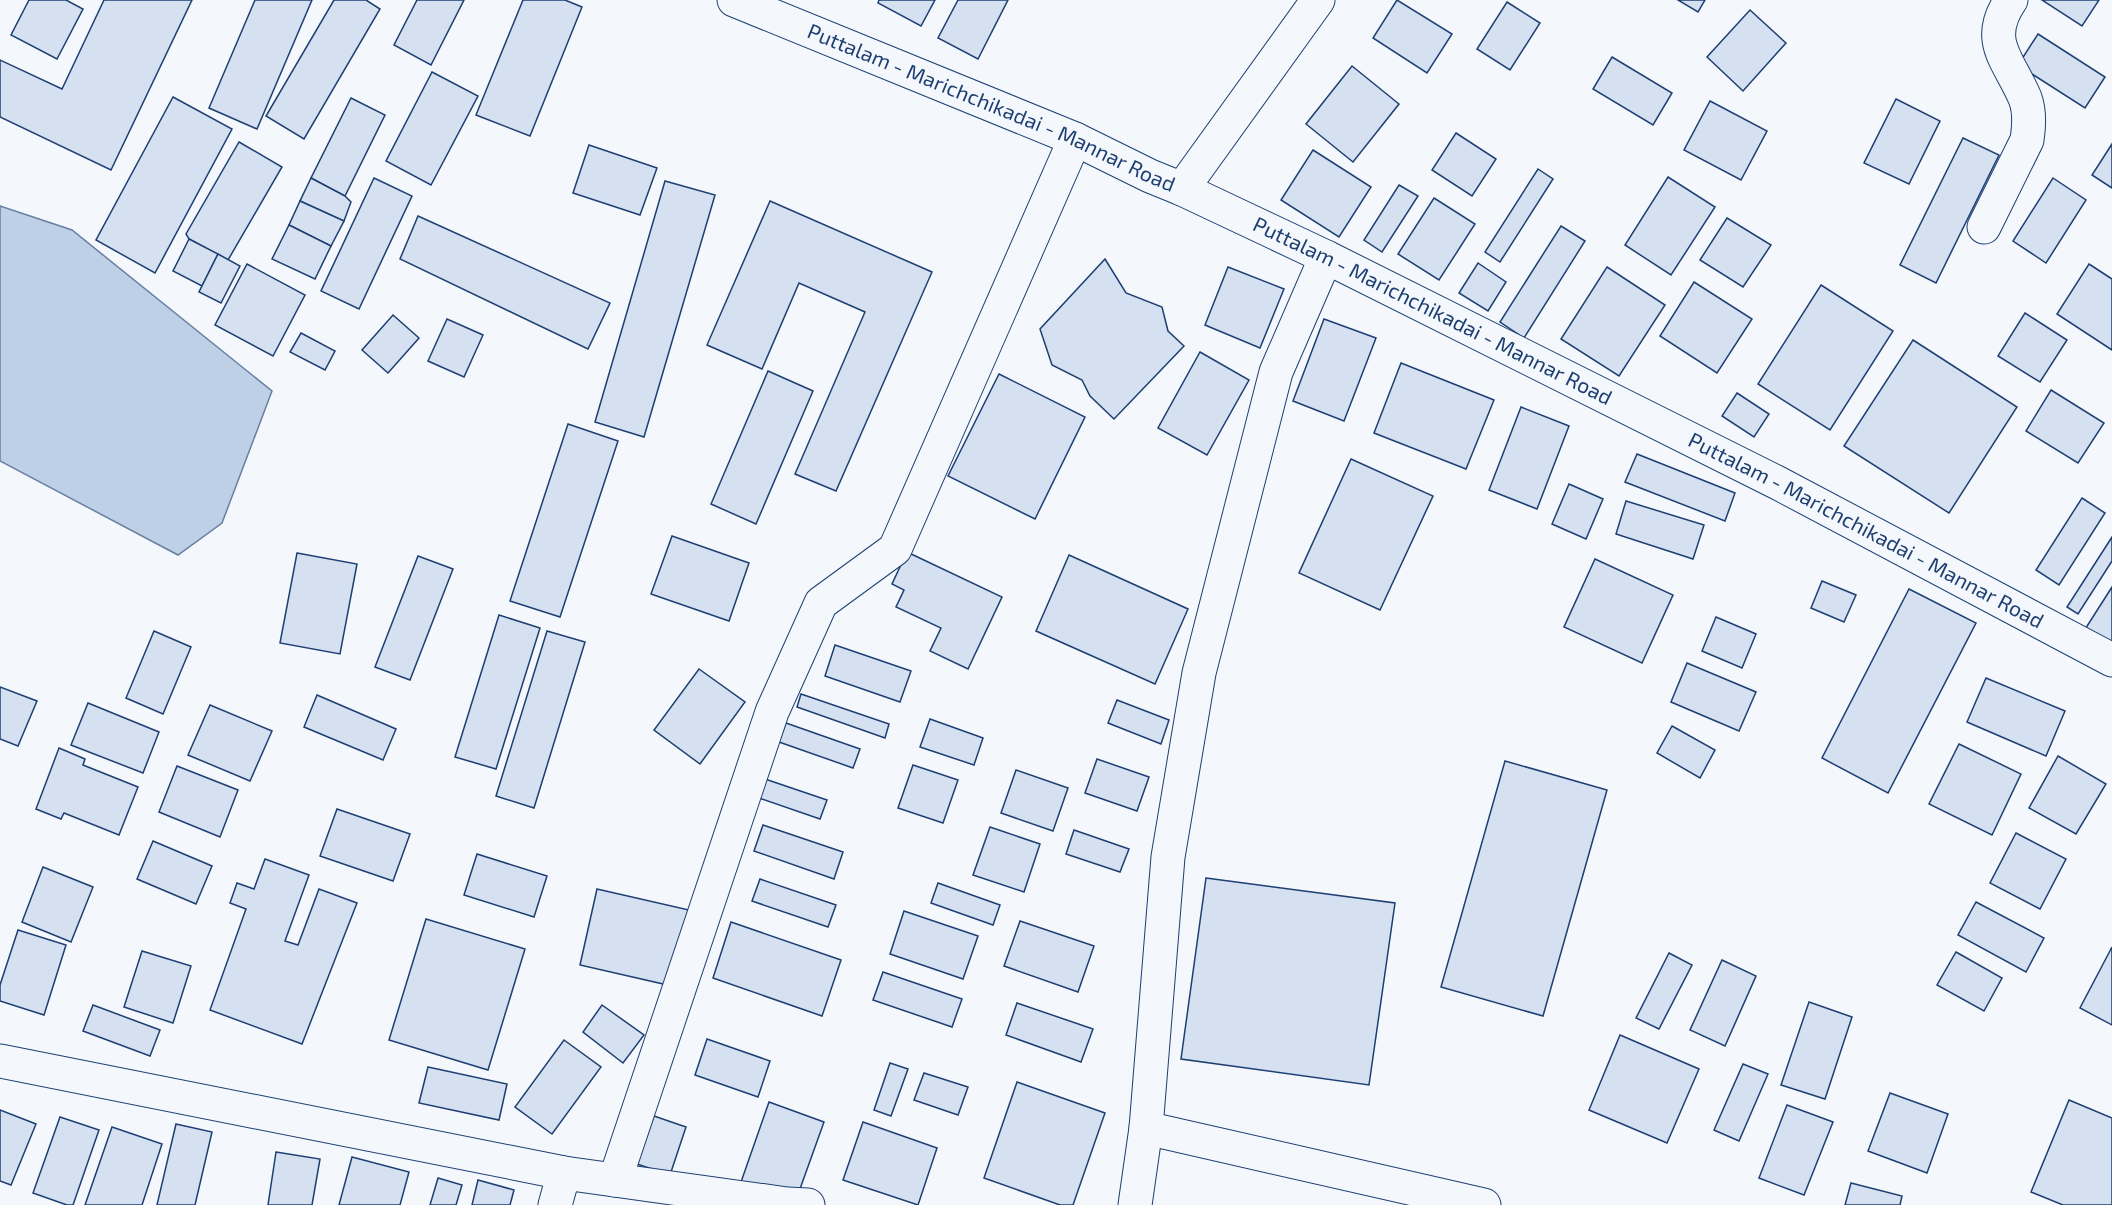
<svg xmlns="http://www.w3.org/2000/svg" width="2112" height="1205" font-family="'Exo 2',sans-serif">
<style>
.water{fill:#bed0e5;stroke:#687fa3;stroke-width:1.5}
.building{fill:#d5e0f0;stroke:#1d3f73;stroke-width:1.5}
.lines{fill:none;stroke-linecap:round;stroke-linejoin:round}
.minor-casing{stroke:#1d3f73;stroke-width:35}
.primary-casing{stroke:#1d3f73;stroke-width:35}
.minor{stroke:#f4f7fb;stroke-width:33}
.primary{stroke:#f4f7fb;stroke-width:33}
.labels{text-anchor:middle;stroke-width:4.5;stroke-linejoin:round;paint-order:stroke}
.street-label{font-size:21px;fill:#1d3f73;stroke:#f4f7fb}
</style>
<rect width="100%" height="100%" fill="#f4f7fb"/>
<polygon class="water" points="0,206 72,230 272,391 222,523 178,555 0,461"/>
<g class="building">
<polygon points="29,0 66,0 83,9 57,59 11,35"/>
<polygon points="104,0 192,0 111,170 0,117 0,60 62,89"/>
<polygon points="255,0 312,0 257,129 209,108"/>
<polygon points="334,0 366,0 380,9 304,139 266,116"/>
<polygon points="417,0 464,0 431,65 394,45"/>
<polygon points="523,0 565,0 582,7 530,136 476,115"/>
<polygon points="879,0 935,0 921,26 878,3"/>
<polygon points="958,0 1008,0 978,59 938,38"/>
<polygon points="1397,0 1452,34 1427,73 1373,38"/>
<polygon points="1678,0 1705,0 1698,12"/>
<polygon points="2042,0 2099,0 2082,26"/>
<polygon points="1507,2 1540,23 1510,70 1477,49"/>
<polygon points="1750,10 1786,43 1743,91 1707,57"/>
<polygon points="2038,34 2105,77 2085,108 2018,65"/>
<polygon points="1612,57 1672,93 1653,125 1593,89"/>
<polygon points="1352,66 1399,104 1353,162 1306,124"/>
<polygon points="432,72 478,96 431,185 386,161"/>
<polygon points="173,97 232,129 155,273 96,240"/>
<polygon points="351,98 385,115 345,196 311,178"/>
<polygon points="1896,99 1940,121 1909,184 1864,163"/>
<polygon points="1710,101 1767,131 1741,180 1684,150"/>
<polygon points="1456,133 1496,159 1472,196 1432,170"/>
<polygon points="1963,138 1999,155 1936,283 1900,265"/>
<polygon points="239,142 282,167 228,260 189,239 186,234"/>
<polygon points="2112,144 2112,188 2092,175"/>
<polygon points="589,145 657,168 640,215 573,193"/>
<polygon points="1313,150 1371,187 1339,237 1281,200"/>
<polygon points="1538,169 1553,179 1500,262 1485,252"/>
<polygon points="1668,177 1715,207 1671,275 1625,245"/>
<polygon points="311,178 345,196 351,202 344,221 300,201"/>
<polygon points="374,178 412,196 359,309 321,291"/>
<polygon points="2053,178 2086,200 2046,263 2013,241"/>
<polygon points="665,181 715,195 644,437 595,422"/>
<polygon points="1399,185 1418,196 1382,252 1364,240"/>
<polygon points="1434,198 1475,224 1439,280 1398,254"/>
<polygon points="300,201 344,221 331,246 289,225"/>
<polygon points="770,201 932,272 836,491 795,474 865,312 799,283 762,369 707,345"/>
<polygon points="418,216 610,303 588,349 400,259"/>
<polygon points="1727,218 1771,245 1743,287 1700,260"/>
<polygon points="289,225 331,246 315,279 272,259"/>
<polygon points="1561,226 1585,241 1524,338 1500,322"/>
<polygon points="189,239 218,254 202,286 173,271"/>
<polygon points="218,254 240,266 221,303 199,292"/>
<polygon points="1105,259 1126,293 1162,307 1168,331 1184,346 1114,419 1090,396 1082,380 1052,365 1040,329"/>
<polygon points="1478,263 1506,282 1488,311 1459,293"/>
<polygon points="247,264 305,295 273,356 215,325"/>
<polygon points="2089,264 2112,279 2112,350 2057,314"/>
<polygon points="1228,267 1284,289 1260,348 1205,325"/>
<polygon points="1607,267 1665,305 1619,376 1561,339"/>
<polygon points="1694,282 1752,319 1717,373 1660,336"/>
<polygon points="1821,285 1893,331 1830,430 1758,384"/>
<polygon points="2025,313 2067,340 2040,382 1998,356"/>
<polygon points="393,315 419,338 388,373 362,350"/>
<polygon points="447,319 483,335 464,377 428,361"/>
<polygon points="1324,319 1376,338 1344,421 1293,401"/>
<polygon points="301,333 335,351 325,370 290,352"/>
<polygon points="1913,340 2017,407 1949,513 1844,446"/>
<polygon points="1200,352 1249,380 1207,455 1158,428"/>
<polygon points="1401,363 1494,400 1466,469 1374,433"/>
<polygon points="768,371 813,391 756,524 711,504"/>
<polygon points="999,374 1085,417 1035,519 948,476"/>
<polygon points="2051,390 2104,423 2078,463 2026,431"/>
<polygon points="1737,393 1769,414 1754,437 1722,416"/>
<polygon points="1521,407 1569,426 1537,509 1489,490"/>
<polygon points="568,424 618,441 560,617 510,601"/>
<polygon points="1637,454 1735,493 1725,521 1625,482"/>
<polygon points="1351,459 1433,496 1380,610 1299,573"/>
<polygon points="1569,484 1603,499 1586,539 1552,524"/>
<polygon points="2082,498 2105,513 2059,585 2036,570"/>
<polygon points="1626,501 1704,525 1693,559 1616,534"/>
<polygon points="672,536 749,563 729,621 651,594"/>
<polygon points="2112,537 2112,561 2078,614 2067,607"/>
<polygon points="907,552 1002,597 968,669 930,651 941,628 896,607 904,590 892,584"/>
<polygon points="297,553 357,564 340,654 280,643"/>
<polygon points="1069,555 1188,609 1155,684 1036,631"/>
<polygon points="418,556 453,569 410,680 375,667"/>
<polygon points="1595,559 1673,595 1642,663 1564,627"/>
<polygon points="1822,581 1856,595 1844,622 1811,608"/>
<polygon points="2112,587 2112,652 2082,634"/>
<polygon points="1909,589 1976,623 1888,793 1822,758"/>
<polygon points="499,615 540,628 496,769 455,757"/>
<polygon points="1716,617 1756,634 1742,668 1702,651"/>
<polygon points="154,631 191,647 163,714 126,698"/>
<polygon points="547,631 585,642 534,808 496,796"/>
<polygon points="835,645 911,671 900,702 825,676"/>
<polygon points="1687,663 1756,692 1739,731 1671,702"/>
<polygon points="699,669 745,702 700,764 654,730"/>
<polygon points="1986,678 2065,711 2046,756 1967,722"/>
<polygon points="0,687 37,701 18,746 0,739"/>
<polygon points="801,694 889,724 885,738 797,707"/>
<polygon points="317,695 396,729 383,760 304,727"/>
<polygon points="1117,700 1169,720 1161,744 1108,723"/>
<polygon points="88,703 159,732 143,773 71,745"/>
<polygon points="210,705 272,731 250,781 188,755"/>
<polygon points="930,719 983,738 974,765 920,747"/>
<polygon points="786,723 860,749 853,768 779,742"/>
<polygon points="1672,726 1715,750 1700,778 1657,753"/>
<polygon points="1959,744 2021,774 1992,835 1929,804"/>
<polygon points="59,748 85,759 83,765 138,787 119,835 64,813 61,819 36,809"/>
<polygon points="2058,756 2106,784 2076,834 2029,808"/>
<polygon points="1097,759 1149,777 1137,811 1085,793"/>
<polygon points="1505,761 1607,790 1543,1016 1441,987"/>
<polygon points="913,765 958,780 943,823 898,808"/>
<polygon points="177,766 238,790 220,837 159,812"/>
<polygon points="1016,770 1068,788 1053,831 1001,813"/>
<polygon points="765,779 827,800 820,819 759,798"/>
<polygon points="337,809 410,834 393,881 320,856"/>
<polygon points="763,825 843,852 834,879 754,851"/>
<polygon points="990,827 1040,844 1024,892 973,875"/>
<polygon points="1074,830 1129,849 1120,872 1066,854"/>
<polygon points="2016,833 2066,859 2040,909 1990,883"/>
<polygon points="153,841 212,866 196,904 137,879"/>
<polygon points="477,854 547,876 534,917 464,895"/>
<polygon points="265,859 309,875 285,941 298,945 319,889 357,903 302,1044 210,1010 246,909 230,903 237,883 254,889"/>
<polygon points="43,867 93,887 71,942 22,922"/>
<polygon points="1206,878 1395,903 1369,1085 1181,1059"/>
<polygon points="760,879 836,905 828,927 752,901"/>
<polygon points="938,883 1000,905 993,925 931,903"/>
<polygon points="597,889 689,910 672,986 580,965"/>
<polygon points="1976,902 2044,938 2026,972 1958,935"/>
<polygon points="904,911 978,936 963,979 890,954"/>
<polygon points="426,919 525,949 488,1070 389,1040"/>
<polygon points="1020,921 1094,946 1078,992 1004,966"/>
<polygon points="731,922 841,960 822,1016 713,978"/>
<polygon points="18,930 66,945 44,1015 0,1001 0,985"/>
<polygon points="2112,947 2112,1025 2080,1008"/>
<polygon points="142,951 191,966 173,1023 124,1007"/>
<polygon points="1956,952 2002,978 1984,1011 1937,985"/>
<polygon points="1669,953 1692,965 1659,1029 1636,1018"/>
<polygon points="1722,960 1756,976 1725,1046 1690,1030"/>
<polygon points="883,972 962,999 952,1027 873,1000"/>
<polygon points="1809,1002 1852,1017 1825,1099 1781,1085"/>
<polygon points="1017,1003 1093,1029 1081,1062 1006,1035"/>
<polygon points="93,1005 160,1030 150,1056 83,1031"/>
<polygon points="602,1005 644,1035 623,1063 583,1032"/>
<polygon points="1620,1035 1699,1069 1667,1143 1589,1110"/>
<polygon points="707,1039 770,1061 758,1097 695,1075"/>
<polygon points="564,1040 601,1067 552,1134 515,1107"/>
<polygon points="890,1063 908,1069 891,1116 874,1110"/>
<polygon points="1743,1064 1768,1074 1739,1141 1714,1130"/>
<polygon points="428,1067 507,1084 499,1120 419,1103"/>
<polygon points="924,1073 968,1087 958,1115 914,1100"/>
<polygon points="1017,1082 1105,1113 1073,1205 1060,1205 984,1178"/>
<polygon points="1890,1093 1948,1114 1927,1173 1868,1151"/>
<polygon points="2069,1100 2112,1118 2112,1205 2063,1205 2031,1192"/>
<polygon points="769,1102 824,1122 796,1200 741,1182"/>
<polygon points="1787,1105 1833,1122 1804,1195 1759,1178"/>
<polygon points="0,1110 36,1124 11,1185 0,1181"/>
<polygon points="654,1116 686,1127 670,1175 637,1164"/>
<polygon points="60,1117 99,1130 73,1205 67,1205 33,1193"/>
<polygon points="863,1122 937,1148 918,1205 843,1180"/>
<polygon points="176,1124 212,1132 195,1205 157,1205"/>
<polygon points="112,1127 162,1144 142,1205 85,1205"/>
<polygon points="276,1152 320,1159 312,1205 268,1205"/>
<polygon points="352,1157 409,1172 400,1205 339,1205"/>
<polygon points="438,1178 462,1185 456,1205 430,1205"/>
<polygon points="478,1180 514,1190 510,1205 472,1205"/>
<polygon points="1851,1183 1902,1196 1900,1205 1845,1205"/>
</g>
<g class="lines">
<g class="minor-casing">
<g id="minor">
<polyline points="1182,189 1318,0"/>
<path d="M1984 227 2027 140C2029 127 2030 111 2025 98 2009 60 1983 41 2011 0"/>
<polyline points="0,1061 564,1173 787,1204 808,1205"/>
<polyline points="1146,1128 1484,1205"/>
<polyline points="615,1180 772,712 821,603 895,549 1075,139"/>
<polyline points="555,1205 564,1173"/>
<polyline points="1135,1205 1146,1128 1168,857 1199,673 1276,372 1326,257"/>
</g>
</g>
<g class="primary-casing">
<g id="primary">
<path id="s1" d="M734 0 1075 139 1150 176 1182 189 1326 257 1778 483 2112 660"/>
</g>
</g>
<use href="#minor" class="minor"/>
<use href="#primary" class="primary"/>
</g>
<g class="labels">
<g class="street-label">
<text dy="7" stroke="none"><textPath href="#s1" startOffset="279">Puttalam - Marichchikadai - Mannar Road</textPath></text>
<text dy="7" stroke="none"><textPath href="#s1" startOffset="765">Puttalam - Marichchikadai - Mannar Road</textPath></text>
<text dy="7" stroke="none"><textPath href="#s1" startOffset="1251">Puttalam - Marichchikadai - Mannar Road</textPath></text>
</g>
</g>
</svg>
